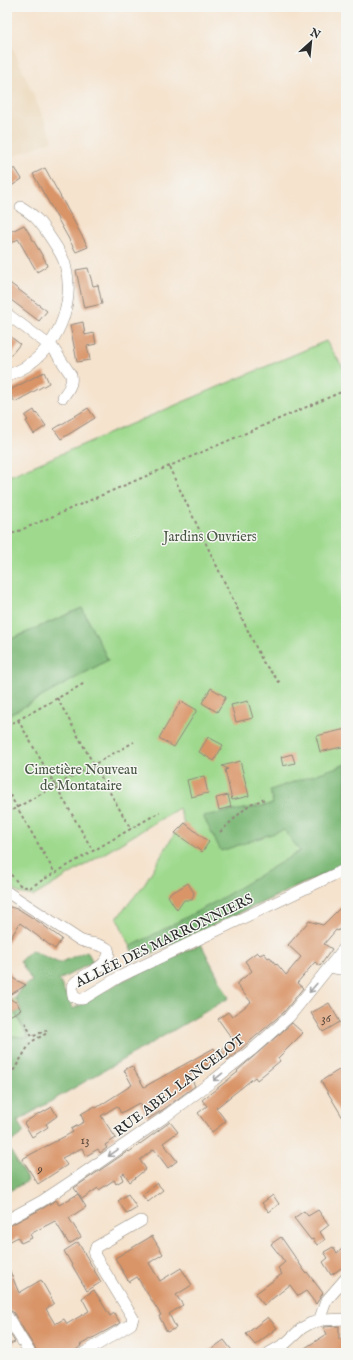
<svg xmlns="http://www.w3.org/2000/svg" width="353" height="1360" font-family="'IM FELL English',serif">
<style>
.built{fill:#ecd8ba}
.green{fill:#9ed98d;stroke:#64825c}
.forest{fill:#7eb978;stroke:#547252}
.building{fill:#d99468}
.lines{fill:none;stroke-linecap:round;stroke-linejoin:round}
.street-casing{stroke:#90877c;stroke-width:12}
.path{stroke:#90877c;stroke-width:2;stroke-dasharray:3 3;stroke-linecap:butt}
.street{stroke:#fff;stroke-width:11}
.oneway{stroke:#a0a0a0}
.labels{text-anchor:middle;stroke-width:3;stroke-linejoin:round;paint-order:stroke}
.number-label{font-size:12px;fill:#56453a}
.park-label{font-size:14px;fill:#485644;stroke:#f6f6f2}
.street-label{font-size:14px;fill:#2b2b2b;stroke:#f6f6f2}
</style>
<rect width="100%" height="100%" fill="#f6f6f2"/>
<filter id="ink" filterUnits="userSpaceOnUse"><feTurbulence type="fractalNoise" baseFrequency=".025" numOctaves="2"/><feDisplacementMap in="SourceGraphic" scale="8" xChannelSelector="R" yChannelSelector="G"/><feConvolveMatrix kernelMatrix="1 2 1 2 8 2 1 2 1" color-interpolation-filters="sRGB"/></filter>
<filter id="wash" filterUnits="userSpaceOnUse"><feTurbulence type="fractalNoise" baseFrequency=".012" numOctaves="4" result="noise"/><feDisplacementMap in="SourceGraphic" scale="16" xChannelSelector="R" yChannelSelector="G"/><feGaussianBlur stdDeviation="0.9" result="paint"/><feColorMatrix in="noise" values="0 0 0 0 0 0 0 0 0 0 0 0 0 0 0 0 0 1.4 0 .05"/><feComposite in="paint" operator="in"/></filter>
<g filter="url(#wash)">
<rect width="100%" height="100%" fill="#f5e3ce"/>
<polygon class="built" points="7,34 53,140 7,159"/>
<g class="green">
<polygon points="326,341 346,372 346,864 137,960 117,918 143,886 175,833 184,823 179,808 34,896 18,893 7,881 7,716 108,660 82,608 7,641 7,477"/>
<polygon points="16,998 21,1010 15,1014 29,1039 7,1077 7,1001"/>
</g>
<g class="forest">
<polygon points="82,608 108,660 7,716 7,641"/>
<polygon points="346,764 346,864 137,960 130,947 215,902 300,851 284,830 221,851 203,816 273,804 270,790"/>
<polygon points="201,944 229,998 17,1121 24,1132 7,1145 28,1181 7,1192 7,1035 29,1038 15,1013 21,1010 16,997 22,988 32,981 20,961 31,950 59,963 87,951 93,962 59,980 73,1009 120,982"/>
</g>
<g id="blocks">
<g class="building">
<polygon points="15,168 22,179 10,187 7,181 7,173"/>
<polygon points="45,168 88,247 76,252 33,174"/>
<polygon points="24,225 45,260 47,266 37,272 18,239 12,243 8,236 10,232"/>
<polygon points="88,268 93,286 98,285 102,304 84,308 76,270"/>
<polygon points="7,281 47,311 39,321 7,297"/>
<polygon points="83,322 85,335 94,333 96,344 87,346 90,360 77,362 70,325"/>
<polygon points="7,334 20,344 7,360"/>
<polygon points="44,372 49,383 15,402 8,391"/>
<polygon points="88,408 95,418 61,439 54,429"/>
<polygon points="34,410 36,414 37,413 46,426 34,434 26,421 28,420 25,416"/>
<polygon points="211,688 226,697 217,712 202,703"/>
<polygon points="181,701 197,710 174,747 159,738"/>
<polygon points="248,701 253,718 236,722 231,705"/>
<polygon points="346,729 346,746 320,752 316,736"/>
<polygon points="208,737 223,745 214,761 199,752"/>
<polygon points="292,754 295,763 283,766 281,757"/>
<polygon points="240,761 249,796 232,800 225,770 228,769 222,766"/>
<polygon points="204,776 208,793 191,797 187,780"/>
<polygon points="228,795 231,807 219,810 216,798"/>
<polygon points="185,823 209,842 202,852 175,833"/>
<polygon points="188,883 194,893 192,900 184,900 177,910 168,896 172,891 175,891"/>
<polygon points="346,902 346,920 338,931 336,930 324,944 332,949 320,966 315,962 297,983 303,988 284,1012 228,1060 221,1050 233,1040 218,1019 228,1012 232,1017 251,1002 236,984 252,971 245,961 257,952 260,955 264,953 268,958 270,957 276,965 277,964 286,975 301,957 288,945 309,921 323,925"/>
<polygon points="7,906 20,910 39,922 62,939 55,949 20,923 7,944"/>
<polygon points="7,967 14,979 26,985 7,997 17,1003 21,1010 7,1017"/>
<polygon points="329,1003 340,1022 323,1032 311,1013"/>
<polygon points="292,1023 303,1033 278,1058 280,1061 257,1080 255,1077 216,1108 226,1121 212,1132 198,1113 207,1106 202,1100 238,1072 237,1071"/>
<polygon points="214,1048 220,1058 189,1075 195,1086 164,1109 148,1119 139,1103 121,1113 117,1106 101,1116 116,1138 105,1145 107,1148 100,1153 98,1149 86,1156 82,1148 62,1158 67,1165 38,1184 22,1159 73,1132 71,1129 84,1122 81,1114 95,1106 96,1108 132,1085 124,1070 132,1066 144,1087"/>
<polygon points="342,1068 346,1071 346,1123 321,1081"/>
<polygon points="52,1107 57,1116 46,1124 48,1127 32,1137 24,1123 39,1113 40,1114"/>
<polygon points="170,1122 178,1132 163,1143 177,1161 168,1168 154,1149 140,1160 146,1169 130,1182 124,1173 121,1175 123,1180 116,1184 114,1180 99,1190 98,1188 82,1199 74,1188 128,1151 129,1152"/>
<polygon points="157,1183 163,1190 148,1202 142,1195"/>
<polygon points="78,1194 86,1207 69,1218 81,1237 69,1244 55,1221 30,1234 32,1238 21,1243 18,1237 7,1243 7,1227 45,1207 56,1200 59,1205"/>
<polygon points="128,1194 137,1208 127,1214 118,1201"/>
<polygon points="273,1195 279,1204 269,1212 262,1203"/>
<polygon points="318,1210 329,1225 320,1232 325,1240 317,1245 313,1239 311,1240 294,1218 304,1211 308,1216"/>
<polygon points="152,1236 163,1254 149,1263 160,1281 181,1268 192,1285 176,1295 183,1305 169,1314 176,1328 167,1332 159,1316 161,1315 137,1277 129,1282 115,1258"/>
<polygon points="281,1237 306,1273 307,1272 323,1293 316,1304 306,1291 298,1296 290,1285 264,1305 255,1294 282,1274 278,1268 285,1262 271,1244"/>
<polygon points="78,1242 101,1282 87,1291 64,1251"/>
<polygon points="346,1246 346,1265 331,1275 323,1262 328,1258 324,1252 333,1247 337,1253"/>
<polygon points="7,1264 19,1293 41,1280 54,1303 46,1309 55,1324 64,1319 67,1324 89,1311 82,1298 94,1290 110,1316 114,1313 120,1323 80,1345 81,1346 72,1353 38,1353 13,1312 7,1309"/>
<polygon points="268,1317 277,1328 255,1345 246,1334"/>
<polygon points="339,1326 339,1339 346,1339 346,1353 297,1353 327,1334 323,1327"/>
<polygon points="7,1329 15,1342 7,1345"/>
<polygon points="224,1340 234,1353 206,1353"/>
</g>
</g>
</g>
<g filter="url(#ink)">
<use href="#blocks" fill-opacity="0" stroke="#90877c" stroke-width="1"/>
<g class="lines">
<g class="street-casing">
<g id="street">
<path d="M7 314 53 348 71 375C73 384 68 390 63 397"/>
<path d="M7 376C15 372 24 369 31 363 61 340 75 300 65 264 62 254 56 246 50 237 40 222 36 216 21 207"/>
<path d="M7 892 80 940C89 944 100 943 108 949L109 953C106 970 81 973 72 986L73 996 78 999H83L119 977 346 869"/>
<polyline points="330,967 340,969 346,968"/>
<polyline points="7,1220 42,1201 78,1177 166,1116 214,1080 253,1049 289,1017 346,946"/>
<polyline points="7,1316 30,1353"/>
<polyline points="319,1321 326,1301 346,1278"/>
<polyline points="84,1353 131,1324 133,1318 94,1254 96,1247 141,1221"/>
<polyline points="269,1353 286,1343 302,1328 311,1323 323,1320 346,1319"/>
</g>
</g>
<g class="path">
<polyline points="169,467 263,662 280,683"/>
<polyline points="7,536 346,390"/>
<polyline points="57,698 94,765 131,829"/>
<polyline points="18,720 93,851"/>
<polyline points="7,726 85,683"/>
<polyline points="7,790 55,873"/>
<polyline points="7,813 134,742"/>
<polyline points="220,832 250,804 263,800 261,795"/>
<polyline points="7,870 20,885 29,888 160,812"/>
<polyline points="7,1081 31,1042 47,1033 46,1030 32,1037 25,1022"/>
</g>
<use href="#street" class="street"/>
</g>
<defs><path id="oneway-shaft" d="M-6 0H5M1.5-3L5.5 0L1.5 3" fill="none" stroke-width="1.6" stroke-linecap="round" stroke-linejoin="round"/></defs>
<g class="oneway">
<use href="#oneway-shaft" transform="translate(313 988) rotate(130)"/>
<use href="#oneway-shaft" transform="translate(218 1077) rotate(141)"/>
<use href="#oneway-shaft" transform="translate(113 1153) rotate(145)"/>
</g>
</g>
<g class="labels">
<g class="number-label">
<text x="326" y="1022">36</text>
<text x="85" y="1144">13</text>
<text x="40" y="1173">9</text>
</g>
<g class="park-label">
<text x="210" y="541">Jardins Ouvriers</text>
<text x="81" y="774">Cimetière Nouveau<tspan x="81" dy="16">de Montataire</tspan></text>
</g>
<g class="street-label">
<text transform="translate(164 940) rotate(-26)" y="5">ALLÉE DES MARRONNIERS</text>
<text transform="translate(179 1085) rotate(-37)" y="5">RUE ABEL LANCELOT</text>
</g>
</g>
<rect width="353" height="1360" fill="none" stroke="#f6f6f2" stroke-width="24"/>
<g transform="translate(311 42) rotate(27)" stroke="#f6f6f2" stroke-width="3" paint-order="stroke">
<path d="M0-3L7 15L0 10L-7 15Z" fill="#2b2b2b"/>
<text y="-6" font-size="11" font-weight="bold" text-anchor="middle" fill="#2b2b2b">N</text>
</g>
</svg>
